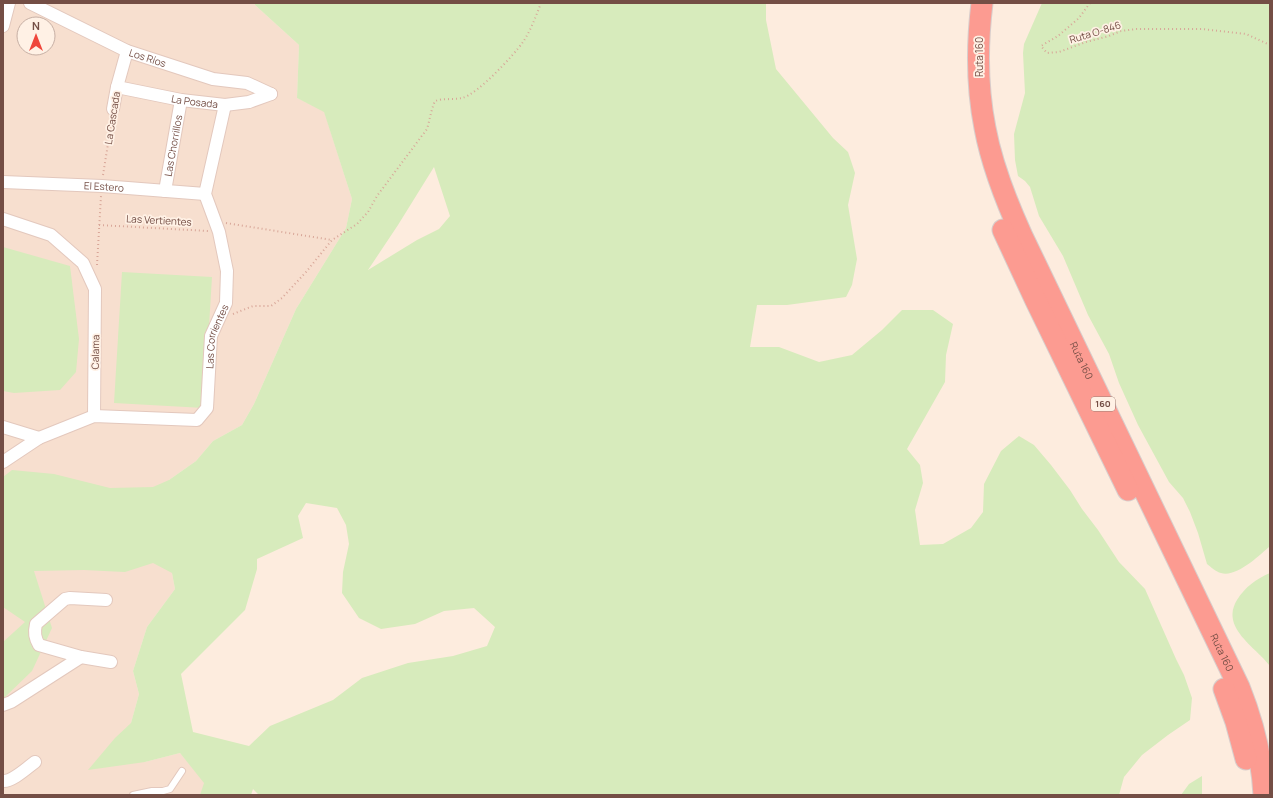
<svg xmlns="http://www.w3.org/2000/svg" width="1273" height="798" font-family="Manrope,sans-serif">
<style>
.residential{fill:#f7dfcf;fill-rule:evenodd}
.green{fill:#d7ebbc;fill-rule:evenodd}
.lines{fill:none;stroke-linecap:round;stroke-linejoin:round}
.service-casing{stroke:#e3c8bd;stroke-width:8}
.minor-casing{stroke:#e3c8bd;stroke-width:14}
.motorway-casing{stroke:#d8cdcb;stroke-width:23}
.path{stroke:#d8a698;stroke-width:2;stroke-dasharray:1 3;stroke-linecap:butt}
.service{stroke:#fff;stroke-width:6}
.minor{stroke:#fff;stroke-width:12}
.motorway{stroke:#fc9b91;stroke-width:21}
.labels{text-anchor:middle;stroke-width:3.5;stroke-linejoin:round;paint-order:stroke}
.shield{fill:#fff1e5;stroke:#9e7f75;stroke-width:1}
.shield-label{font-size:9px;font-weight:bold;fill:#744e45}
.street-label{font-size:10px;fill:#744e45;stroke:#fff1e5}
</style>
<rect width="100%" height="100%" fill="#fdecde"/>
<path class="residential" d="M3 3H255V5L299 45 297 98 324 111 352 199 346 228 296 309 254 404 242 425 213 441 196 461 169 480 172 573 175 589 147 627 133 671 139 694 131 723 145 762 180 753 205 783 201 795H3ZM24 24H48V48H24Z"/>
<g class="green">
<path d="M255 3H766V20L776 69 833 138 848 152 855 173 848 205 857 259 852 285 846 297 787 305H757L750 347H779L819 362 852 355 882 330 902 310H933L953 324 946 355 945 382 907 449 920 465 923 483 915 510 920 545 943 544 971 528 983 512 984 484 1001 451 1019 436 1034 445 1051 465 1070 490 1082 509 1098 530 1119 562 1145 589 1176 659 1184 675 1192 698 1190 720 1168 735 1142 755 1124 777 1119 795H259L253 789 251 795H200L204 783 180 753 145 762 88 770 115 738 131 723 139 694 133 671 147 627 175 589 172 573 153 563 125 572 84 570 34 571 52 628 32 671 3 699V642L25 622 3 607V477L12 470 54 474 110 488 153 487 169 480 196 461 213 441 242 425 254 404 296 309 346 228 352 199 324 112 297 98 299 45 255 5ZM434 167 450 216 439 229 417 240 368 270 398 225ZM306 503 337 508 346 525 349 544 343 572 342 593 359 618 381 629 415 624 444 611 474 608 495 627 487 646 453 656 408 663 362 678 333 700 270 726 249 746 193 732 181 674 245 610 257 569V559L303 538 298 516Z"/>
<path d="M1042 3H1270V546C1260 555 1236 578 1221 573 1216 572 1211 567 1207 564L1198 533 1190 512 1183 498 1169 482 1138 425 1119 383 1109 354 1088 315 1063 256 1039 216 1030 187 1025 181 1018 176 1015 160 1014 134 1025 93 1023 53 1024 44Z"/>
<polygon points="3,247 70,266 79,339 76,372 60,390 14,393 3,391"/>
<polygon points="122,272 212,277 204,408 114,403"/>
<path d="M1270 573V666C1256 647 1220 628 1237 600 1245 587 1256 579 1270 573Z"/>
<polygon points="1202,776 1202,795 1181,795 1189,784"/>
</g>
<g class="lines">
<g class="service-casing">
<polyline id="service" points="133,795 152,791 163,791 170,789 182,771"/>
</g>
<g class="minor-casing">
<g id="minor">
<path id="s1" d="M30 3 127 51 213 79 247 83 271 94"/>
<polyline points="3,26 9,3"/>
<path id="s2" d="M117 87 181 100 225 105 249 102 271 94"/>
<polyline points="113,109 117,87 127,51"/>
<path id="s3" d="M3 182 102 186 205 194"/>
<path id="s4" d="M165 191 181 100"/>
<polyline points="3,219 51,235 83,263 95,289 94,416"/>
<polyline points="3,427 39,438"/>
<path id="s5" d="M3 462 39 438 94 416 197 420 207 408 211 336 226 303 227 271 219 232 205 194 225 105"/>
<path d="M106 600 70 598 65 599 36 624C34 633 35 638 39 645L81 657 111 662"/>
<polyline points="3,705 11,702 81,657"/>
<path d="M3 781C12 782 28 767 35 762"/>
</g>
</g>
<g class="motorway-casing">
<g id="motorway">
<path id="s6" d="M982 3C977 44 977 88 985 128 992 166 1006 201 1022 236L1239 687C1253 722 1262 757 1264 795"/>
<polyline points="1003,230 1036,301 1128,490"/>
<polyline points="1224,689 1236,722 1246,759"/>
</g>
</g>
<g class="path">
<polyline points="1090,3 1079,18 1058,36 1041,46 1047,53 1059,52 1086,42 1109,36 1121,31 1137,29 1202,29 1246,34 1270,45"/>
<polyline points="103,175 112,119"/>
<polyline points="226,223 332,240"/>
<polyline points="99,225 208,231"/>
<polyline points="97,265 101,196"/>
<path d="M233 314 253 306H271L282 298 306 272 332 240 357 224 368 212 377 196 427 129C430 119 431 110 435 101 443 98 453 100 462 98 478 94 513 56 523 42 531 30 536 16 541 3"/>
</g>
<use href="#service" class="service"/>
<use href="#minor" class="minor"/>
<use href="#motorway" class="motorway"/>
</g>
<g class="labels">
<rect class="shield" x="1091" y="397" width="24" height="14" rx="3"/>
<g class="shield-label">
<text x="1103" y="407">160</text>
</g>
<g class="street-label">
<text transform="translate(1095 32) rotate(-17)" y="4">Ruta O-846</text>
<text dy="4" stroke="none"><textPath href="#s1" startOffset="130">Los Ríos</textPath></text>
<text transform="translate(979 57) rotate(-90)" y="4">Ruta 160</text>
<text dy="4" stroke="none"><textPath href="#s2" startOffset="79">La Posada</textPath></text>
<text transform="translate(112 118) rotate(-81)" y="4">La Cascada</text>
<text dy="4" stroke="none"><textPath href="#s4" startOffset="46">Las Chorrillos</textPath></text>
<text dy="4" stroke="none"><textPath href="#s3" startOffset="101">El Estero</textPath></text>
<text transform="translate(159 220) rotate(3)" y="4">Las Vertientes</text>
<text dy="4" stroke="none"><textPath href="#s5" startOffset="294">Las Corrientes</textPath></text>
<text transform="translate(95 352) rotate(-89)" y="4">Calama</text>
<text dy="4" stroke="none"><textPath href="#s6" startOffset="378">Ruta 160</textPath></text>
<text dy="4" stroke="none"><textPath href="#s6" startOffset="702">Ruta 160</textPath></text>
</g>
</g>
<rect width="1273" height="798" fill="none" stroke="#744e45" stroke-width="8"/>
<g transform="translate(36 36)"><circle r="19" fill="#fff1e5" stroke="#c7b0a5"/>
<path d="M0-3L7 15L0 10L-7 15Z" fill="#ef463b"/>
<text y="-6" font-size="11" font-weight="bold" text-anchor="middle" fill="#744e45">N</text>
</g>
</svg>
